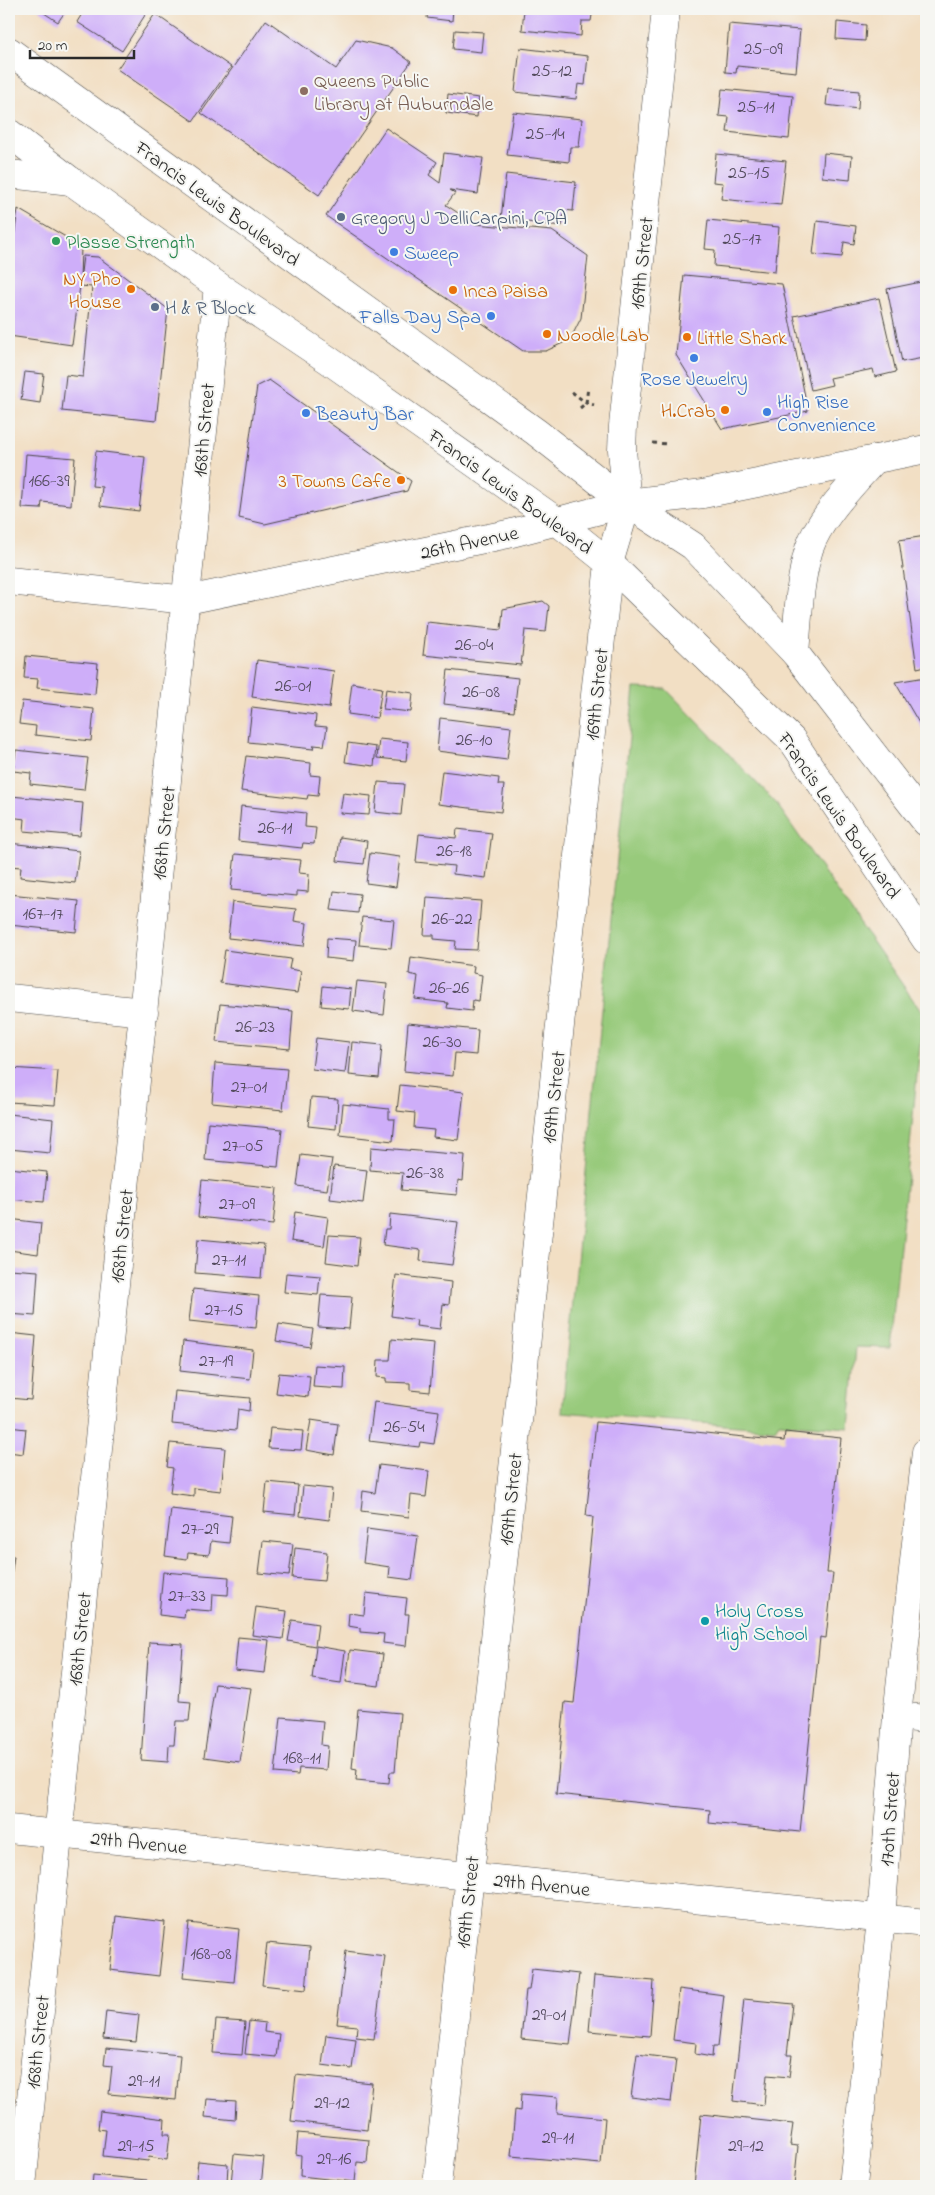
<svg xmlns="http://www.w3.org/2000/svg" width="935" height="2195" font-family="'Indie Flower',sans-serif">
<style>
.green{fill:#98ca7b;stroke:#627a53}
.building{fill:#ceaef9}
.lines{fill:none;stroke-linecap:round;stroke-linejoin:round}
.minor-casing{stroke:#494642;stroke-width:29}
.major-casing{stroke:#494642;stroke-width:29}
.path{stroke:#494642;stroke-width:3;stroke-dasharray:4 4;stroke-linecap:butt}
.minor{stroke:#fff;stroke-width:28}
.major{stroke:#fff;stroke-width:28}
.education-dot{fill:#8d6e63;stroke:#f6f6f2;stroke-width:2}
.service-dot{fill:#5c6f8a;stroke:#f6f6f2;stroke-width:2}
.leisure-dot{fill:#2e9e5b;stroke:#f6f6f2;stroke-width:2}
.shop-dot{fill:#3f7fe0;stroke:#f6f6f2;stroke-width:2}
.food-dot{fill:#e8710a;stroke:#f6f6f2;stroke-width:2}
.culture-dot{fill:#0f9aa8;stroke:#f6f6f2;stroke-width:2}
.labels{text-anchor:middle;stroke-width:4;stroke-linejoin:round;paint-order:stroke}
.number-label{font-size:18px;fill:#544c5e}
.education-label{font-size:20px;fill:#785e54;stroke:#f6f6f2;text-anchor:start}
.street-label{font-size:20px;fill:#2b2b2b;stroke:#f6f6f2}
.service-label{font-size:20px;fill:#4e5e75;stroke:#f6f6f2;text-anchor:start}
.leisure-label{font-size:20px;fill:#27864d;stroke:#f6f6f2;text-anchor:start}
.shop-label{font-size:20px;fill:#366cbe;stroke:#f6f6f2;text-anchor:start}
.food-label{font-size:20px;fill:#c56008;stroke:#f6f6f2;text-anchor:end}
.culture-label{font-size:20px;fill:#0d838f;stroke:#f6f6f2;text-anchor:start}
</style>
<rect width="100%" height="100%" fill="#f6f6f2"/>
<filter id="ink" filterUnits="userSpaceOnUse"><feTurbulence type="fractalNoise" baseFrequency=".02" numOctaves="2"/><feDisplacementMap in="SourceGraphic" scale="10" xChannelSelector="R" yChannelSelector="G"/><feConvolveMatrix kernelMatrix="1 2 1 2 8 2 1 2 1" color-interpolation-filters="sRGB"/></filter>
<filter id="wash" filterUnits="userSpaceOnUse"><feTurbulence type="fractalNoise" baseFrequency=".0096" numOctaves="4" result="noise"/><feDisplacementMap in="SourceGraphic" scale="20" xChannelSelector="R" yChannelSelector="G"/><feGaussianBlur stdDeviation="1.12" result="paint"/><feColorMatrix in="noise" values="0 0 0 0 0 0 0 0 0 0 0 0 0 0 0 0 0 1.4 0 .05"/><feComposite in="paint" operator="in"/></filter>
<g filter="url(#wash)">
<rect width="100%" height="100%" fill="#f2dfc4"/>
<polygon class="green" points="634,688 666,689 776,803 923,1014 890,1348 856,1347 849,1428 779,1423 775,1429 562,1412"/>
<g id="blocks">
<g class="building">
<polygon points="38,9 67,9 58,22"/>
<polygon points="85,9 149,9 122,51 77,22"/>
<polygon points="428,9 453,9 452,21 427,18"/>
<polygon points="524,9 593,9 591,21 582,21 581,36 522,30"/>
<polygon points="155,14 231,67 193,121 117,69"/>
<polygon points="266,20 336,69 356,40 392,48 411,62 319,195 201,113"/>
<polygon points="837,22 866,25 865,41 836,39"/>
<polygon points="729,24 800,30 796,72 737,66 736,73 725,72"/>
<polygon points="455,30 483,32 481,52 453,49"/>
<polygon points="520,48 588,56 585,85 578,84 576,99 515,92"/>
<polygon points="828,88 859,91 858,109 826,105"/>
<polygon points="722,89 793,96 789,139 727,132 729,117 719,116"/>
<polygon points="448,94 479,98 477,117 446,113"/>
<polygon points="513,112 582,119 579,147 570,147 569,162 507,155"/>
<polygon points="386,128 437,162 429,175 440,183 444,153 483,158 478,194 450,190 455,193 446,205 475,224 552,231 588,256 581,318 574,332 567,341 546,351 523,351 326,216"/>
<polygon points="824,153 852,156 850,180 822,177"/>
<polygon points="716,154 786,161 781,205 721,199 723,183 713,182"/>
<polygon points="506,174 576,182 573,211 564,210 562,226 501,219"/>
<polygon points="18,209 81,246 80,281 83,256 98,257 168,309 156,421 62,411 66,375 83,377 92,287 80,286 72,345 9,336 9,245 13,245"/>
<polygon points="708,220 779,227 775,272 714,266 715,250 705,249"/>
<polygon points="817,221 856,226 854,244 844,242 842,257 813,254"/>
<polygon points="684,275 782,284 808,411 722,429 676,355"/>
<polygon points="926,281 926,351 922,352 923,358 902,362 887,289"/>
<polygon points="879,298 896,372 875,377 873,369 830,378 832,385 811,390 794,316"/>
<polygon points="25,372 44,374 40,403 21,400"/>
<polygon points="269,380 411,481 407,491 265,524 239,518 257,386"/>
<polygon points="96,451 145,457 139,511 100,506 102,487 92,486"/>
<polygon points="26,454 75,458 71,505 42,502 41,509 22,508"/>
<polygon points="926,536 926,666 917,668 899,540"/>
<polygon points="543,601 549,606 546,632 525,630 521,665 423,655 427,622 501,630 503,609"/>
<polygon points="26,656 98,663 95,694 37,688 38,679 24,678"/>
<polygon points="257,660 334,671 329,708 252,697"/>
<polygon points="448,670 518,678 514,712 444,704"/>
<polygon points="926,677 926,735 895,682"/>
<polygon points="352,683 382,688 377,718 348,714"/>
<polygon points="386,689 413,693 411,712 383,709"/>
<polygon points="22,701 94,709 91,741 35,735 36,726 19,724"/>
<polygon points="252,707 316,715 315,726 327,727 324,746 314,745 313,749 248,742"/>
<polygon points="440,718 511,727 507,760 437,751"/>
<polygon points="379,739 408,742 406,761 377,758"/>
<polygon points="348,743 376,747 374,766 345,762"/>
<polygon points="16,750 88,758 84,790 30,784 31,773 13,771"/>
<polygon points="246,756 311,763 310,775 320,776 318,796 308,795 307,799 241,791"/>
<polygon points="442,771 499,778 498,785 504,785 501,812 438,804"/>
<polygon points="378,782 404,784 401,815 375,812"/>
<polygon points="343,793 371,796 369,815 340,813"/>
<polygon points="11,796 83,803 80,836 24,831 25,819 9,817"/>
<polygon points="241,806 306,813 305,827 316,828 314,844 303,843 302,848 238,841"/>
<polygon points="457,829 492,833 486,878 453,874 454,866 416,862 419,834 456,838"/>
<polygon points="340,837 367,841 364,864 337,861"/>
<polygon points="9,843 79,851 75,883 20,877 21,867 9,866"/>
<polygon points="370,853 400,857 396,887 366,883"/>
<polygon points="235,854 301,860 299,873 309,874 308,892 297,891 297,896 231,890"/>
<polygon points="334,891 360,894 358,913 331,910"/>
<polygon points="9,894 79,901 76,932 9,925"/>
<polygon points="427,897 481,901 477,950 455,949 456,941 434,939 434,935 424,935"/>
<polygon points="232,902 296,909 294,921 307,923 304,946 228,938"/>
<polygon points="362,917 394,920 391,948 359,945"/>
<polygon points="327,938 356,940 354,961 326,958"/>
<polygon points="225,950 291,959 289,969 301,971 297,993 220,983"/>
<polygon points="411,957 474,966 473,973 482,975 479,1001 473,1000 472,1011 447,1008 448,1003 415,999 418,976 409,974"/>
<polygon points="357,981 387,984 384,1015 353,1011"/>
<polygon points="323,986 351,989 349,1009 321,1006"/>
<polygon points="220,1004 293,1011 290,1049 216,1042"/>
<polygon points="408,1023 478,1030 476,1055 455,1053 453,1076 404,1071"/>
<polygon points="316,1038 349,1042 345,1073 312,1069"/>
<polygon points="352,1042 382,1045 379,1078 349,1075"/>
<polygon points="215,1063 287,1069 283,1110 212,1103"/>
<polygon points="9,1068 58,1071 55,1105 9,1102"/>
<polygon points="400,1085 464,1092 458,1140 433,1137 434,1130 414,1128 415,1113 397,1111"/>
<polygon points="311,1097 338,1099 336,1129 308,1126"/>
<polygon points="343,1104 389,1109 389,1119 395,1119 393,1141 340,1135"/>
<polygon points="9,1114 53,1119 50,1153 9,1149"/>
<polygon points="208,1122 282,1129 278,1167 205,1160"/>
<polygon points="371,1147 465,1155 463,1181 458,1180 457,1195 401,1190 403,1173 370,1170"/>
<polygon points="301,1155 332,1159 327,1190 297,1186"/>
<polygon points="334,1166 367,1170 363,1203 330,1199"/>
<polygon points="9,1168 47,1172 44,1202 9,1199"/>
<polygon points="202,1180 277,1188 273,1225 198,1217"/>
<polygon points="295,1212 328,1217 324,1246 291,1241"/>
<polygon points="390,1214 458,1222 452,1265 420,1261 421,1250 383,1245 385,1229 389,1229"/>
<polygon points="9,1219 41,1223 38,1254 9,1250"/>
<polygon points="329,1235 360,1237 357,1266 326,1262"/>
<polygon points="198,1239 264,1245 261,1278 195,1273"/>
<polygon points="9,1269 38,1271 35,1316 9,1314"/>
<polygon points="286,1273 320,1276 318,1295 284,1292"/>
<polygon points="396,1275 451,1282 449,1305 443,1304 440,1329 416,1326 417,1320 391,1316"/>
<polygon points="193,1289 259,1296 256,1328 189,1321"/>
<polygon points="321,1295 352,1297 349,1329 318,1327"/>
<polygon points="279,1324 313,1329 310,1347 276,1341"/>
<polygon points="9,1333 36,1336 31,1400 9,1398"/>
<polygon points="392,1339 434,1343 430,1392 410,1390 410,1383 386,1382 386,1378 377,1377 378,1360 390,1360"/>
<polygon points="183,1341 253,1350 250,1379 180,1371"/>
<polygon points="315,1365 345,1367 344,1389 313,1387"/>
<polygon points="279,1373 310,1376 308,1397 276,1393"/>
<polygon points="175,1391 250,1398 249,1411 238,1409 236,1430 172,1424"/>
<polygon points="374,1402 439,1411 434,1444 420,1442 419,1447 369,1441"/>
<polygon points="311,1420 338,1424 334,1455 306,1450"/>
<polygon points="596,1422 784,1441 785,1432 841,1438 827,1573 833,1573 826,1638 820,1637 800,1832 709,1823 710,1810 556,1794 565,1702 574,1703 593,1517 586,1516"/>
<polygon points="9,1427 26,1429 23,1454 9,1452"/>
<polygon points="270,1428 303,1431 301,1450 268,1448"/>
<polygon points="170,1443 225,1448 221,1491 194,1488 194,1496 170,1493 173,1468 167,1467"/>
<polygon points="379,1465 429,1471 426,1497 411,1495 409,1517 361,1511 363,1491 375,1493"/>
<polygon points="267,1482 298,1485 295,1515 264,1512"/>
<polygon points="303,1486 332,1489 329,1520 300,1516"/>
<polygon points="171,1509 232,1516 229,1543 211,1541 209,1555 188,1553 187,1559 165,1556"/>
<polygon points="367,1529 418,1536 412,1580 389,1577 390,1567 363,1563"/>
<polygon points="263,1541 293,1544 289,1576 259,1573"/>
<polygon points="295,1548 327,1552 324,1581 292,1578"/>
<polygon points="9,1556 14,1556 11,1578 9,1578"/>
<polygon points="163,1572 229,1577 228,1595 213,1594 212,1611 185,1609 184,1618 159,1615"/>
<polygon points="366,1593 407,1598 405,1614 409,1614 406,1646 383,1643 384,1634 360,1632 360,1628 348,1626 349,1613 364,1615"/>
<polygon points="256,1607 287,1611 283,1639 252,1635"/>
<polygon points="292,1620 318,1624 315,1646 288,1641"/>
<polygon points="238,1637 269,1640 265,1673 235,1670"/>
<polygon points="149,1642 183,1644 179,1701 191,1702 189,1721 176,1721 174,1745 169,1745 168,1762 141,1760"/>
<polygon points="316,1646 345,1651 341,1683 312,1679"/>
<polygon points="350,1650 383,1654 379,1686 346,1682"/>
<polygon points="215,1684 251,1688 240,1762 204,1757"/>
<polygon points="358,1709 400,1713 395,1772 390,1772 389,1783 356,1780 357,1769 352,1768"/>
<polygon points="281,1717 323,1721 321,1745 328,1746 326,1770 299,1768 298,1775 275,1773"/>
<polygon points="116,1916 165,1922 159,1976 110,1970"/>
<polygon points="189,1923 239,1929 234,1982 183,1977"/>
<polygon points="267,1943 310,1947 306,1990 262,1985"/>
<polygon points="346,1951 385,1956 374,2039 356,2037 357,2026 337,2024"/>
<polygon points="532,1969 579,1974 570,2044 521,2039 526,1990 529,1990"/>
<polygon points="594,1976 654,1981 650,2036 589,2031"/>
<polygon points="679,1989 724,1995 718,2046 713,2046 712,2057 695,2054 696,2043 673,2040"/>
<polygon points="744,1999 793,2004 787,2055 792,2055 789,2077 767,2075 764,2105 733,2101"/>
<polygon points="106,2011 139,2015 136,2042 103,2039"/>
<polygon points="216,2020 245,2022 242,2055 213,2053"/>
<polygon points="249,2021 265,2023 264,2032 279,2034 276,2057 245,2054"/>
<polygon points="326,2035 356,2039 352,2069 322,2065"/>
<polygon points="106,2048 180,2055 176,2100 109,2094 112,2066 104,2065"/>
<polygon points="637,2054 676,2059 671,2102 631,2097"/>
<polygon points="296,2075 372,2083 367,2130 291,2121"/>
<polygon points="521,2094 558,2097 557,2113 605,2118 601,2164 511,2156 515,2110 520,2111"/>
<polygon points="207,2099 236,2101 235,2120 205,2117"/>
<polygon points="100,2111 165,2119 164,2134 170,2134 167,2160 149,2157 148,2161 103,2156 106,2130 98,2129"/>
<polygon points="701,2114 793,2124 790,2145 798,2146 794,2186 694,2186"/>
<polygon points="298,2133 369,2140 367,2163 357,2162 355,2182 300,2176 301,2155 296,2154"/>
<polygon points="234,2154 264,2157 261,2186 231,2183"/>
<polygon points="198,2161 228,2164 227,2183 196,2179"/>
<polygon points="93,2175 147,2180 146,2184 150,2186 92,2186"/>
</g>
</g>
</g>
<g filter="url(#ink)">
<use href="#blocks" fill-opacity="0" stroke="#494642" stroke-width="1"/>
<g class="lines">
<g class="minor-casing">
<g id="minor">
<polyline points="9,174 71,181"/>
<polyline points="9,581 187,600 508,534 627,503 703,494 926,449"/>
<polyline points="9,998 144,1012"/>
<polyline points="897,1716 926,1719"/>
<polyline points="9,1829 926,1923"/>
<polyline points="22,2186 218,286"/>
<polyline points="437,2186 609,563 627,503 622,450 623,426 666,9"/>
<polyline points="853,2186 881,1919 897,1716 926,1452"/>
</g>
</g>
<g class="major-casing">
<g id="major">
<polyline points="9,51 536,432 627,503 693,546 795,653 926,822"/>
<polyline points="9,133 71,181 218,286 327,359 558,522 609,563 792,740 926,940"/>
<path d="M795 653C798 619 799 582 809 549 819 518 853 484 875 459"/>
</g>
</g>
<g class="path">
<polyline points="572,392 586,403 594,405"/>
<polyline points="580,408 586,403 588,387"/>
<polyline points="653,443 667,444"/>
</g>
<use href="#minor" class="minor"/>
<use href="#major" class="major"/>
</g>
</g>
<circle class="education-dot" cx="304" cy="91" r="5"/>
<g class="service-dot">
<circle cx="341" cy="217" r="5"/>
<circle cx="155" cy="307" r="5"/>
</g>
<circle class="leisure-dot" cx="56" cy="241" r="5"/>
<g class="shop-dot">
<circle cx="394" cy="252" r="5"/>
<circle cx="491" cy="316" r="5"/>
<circle cx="694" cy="358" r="5"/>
<circle cx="767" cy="412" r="5"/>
<circle cx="306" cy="413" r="5"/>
</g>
<g class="food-dot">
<circle cx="131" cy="289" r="5"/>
<circle cx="453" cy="290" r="5"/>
<circle cx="547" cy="334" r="5"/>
<circle cx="687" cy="337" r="5"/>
<circle cx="725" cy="410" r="5"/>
<circle cx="401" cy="480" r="5"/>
</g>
<circle class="culture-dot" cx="705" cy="1621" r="5"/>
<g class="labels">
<g class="number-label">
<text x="763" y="54">25-09</text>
<text x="552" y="76">25-12</text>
<text x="756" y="112">25-11</text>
<text x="545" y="139">25-14</text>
<text x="749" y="178">25-15</text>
<text x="742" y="244">25-17</text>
<text x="49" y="486">166-39</text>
<text x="474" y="650">26-04</text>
<text x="293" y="691">26-01</text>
<text x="481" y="697">26-08</text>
<text x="474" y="745">26-10</text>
<text x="275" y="833">26-11</text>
<text x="454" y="856">26-18</text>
<text x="43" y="919">167-17</text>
<text x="452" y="924">26-22</text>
<text x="449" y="993">26-26</text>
<text x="255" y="1032">26-23</text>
<text x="442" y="1047">26-30</text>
<text x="249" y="1092">27-01</text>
<text x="243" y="1151">27-05</text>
<text x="425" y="1178">26-38</text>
<text x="237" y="1209">27-09</text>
<text x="229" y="1265">27-11</text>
<text x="224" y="1315">27-15</text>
<text x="216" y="1366">27-19</text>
<text x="404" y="1432">26-54</text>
<text x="200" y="1534">27-29</text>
<text x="187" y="1601">27-33</text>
<text x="302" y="1763">168-11</text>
<text x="211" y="1959">168-08</text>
<text x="549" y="2020">29-01</text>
<text x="144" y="2086">29-11</text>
<text x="332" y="2108">29-12</text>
<text x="558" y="2143">29-11</text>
<text x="136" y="2151">29-15</text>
<text x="746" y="2151">29-12</text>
<text x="334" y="2164">29-16</text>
</g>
<g class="education-label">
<text x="314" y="87">Queens Public<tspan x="314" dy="23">Library at Auburndale</tspan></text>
</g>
<g class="street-label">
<text transform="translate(218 203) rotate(36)" y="7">Francis Lewis Boulevard</text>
<text transform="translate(641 263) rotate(-84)" y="7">169th Street</text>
<text transform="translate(203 430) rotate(-85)" y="7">168th Street</text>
<text transform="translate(511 491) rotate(36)" y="7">Francis Lewis Boulevard</text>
<text transform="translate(469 542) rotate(-12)" y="7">26th Avenue</text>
<text transform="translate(596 694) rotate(-84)" y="7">169th Street</text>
<text transform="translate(840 815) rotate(55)" y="7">Francis Lewis Boulevard</text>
<text transform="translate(163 833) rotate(-84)" y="7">168th Street</text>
<text transform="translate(553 1097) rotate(-84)" y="7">169th Street</text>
<text transform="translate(121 1236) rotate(-84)" y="7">168th Street</text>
<text transform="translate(510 1499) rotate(-84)" y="7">169th Street</text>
<text transform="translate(79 1639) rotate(-84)" y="7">168th Street</text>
<text transform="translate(889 1819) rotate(-86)" y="7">170th Street</text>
<text transform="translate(139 1842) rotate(6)" y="7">29th Avenue</text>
<text transform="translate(542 1884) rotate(6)" y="7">29th Avenue</text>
<text transform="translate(467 1902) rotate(-84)" y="7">169th Street</text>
<text transform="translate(37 2042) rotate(-84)" y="7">168th Street</text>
</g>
<g class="service-label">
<text x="351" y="224">Gregory J DelliCarpini, CPA</text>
<text x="165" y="314">H &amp; R Block</text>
</g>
<g class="leisure-label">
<text x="66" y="248">Plasse Strength</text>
</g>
<g class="shop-label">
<text x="404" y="259">Sweep</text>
<text x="481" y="323" text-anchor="end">Falls Day Spa</text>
<text x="694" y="385" text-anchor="middle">Rose Jewelry</text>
<text x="777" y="408">High Rise<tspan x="777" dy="23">Convenience</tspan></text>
<text x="316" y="420">Beauty Bar</text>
</g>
<g class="food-label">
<text x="121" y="285">NY Pho<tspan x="121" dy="23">House</tspan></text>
<text x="463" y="297" text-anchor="start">Inca Paisa</text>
<text x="557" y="341" text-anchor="start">Noodle Lab</text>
<text x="697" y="344" text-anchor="start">Little Shark</text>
<text x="715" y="417">H.Crab</text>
<text x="391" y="487">3 Towns Cafe</text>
</g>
<g class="culture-label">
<text x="715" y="1617">Holy Cross<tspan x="715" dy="23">High School</tspan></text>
</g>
</g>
<rect width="935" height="2195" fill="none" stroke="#f6f6f2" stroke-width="30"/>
<path d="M30 50v8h104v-8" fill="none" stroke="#2b2b2b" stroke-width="2.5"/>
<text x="38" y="50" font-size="15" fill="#2b2b2b" stroke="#f6f6f2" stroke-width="4" paint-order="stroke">20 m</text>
</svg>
